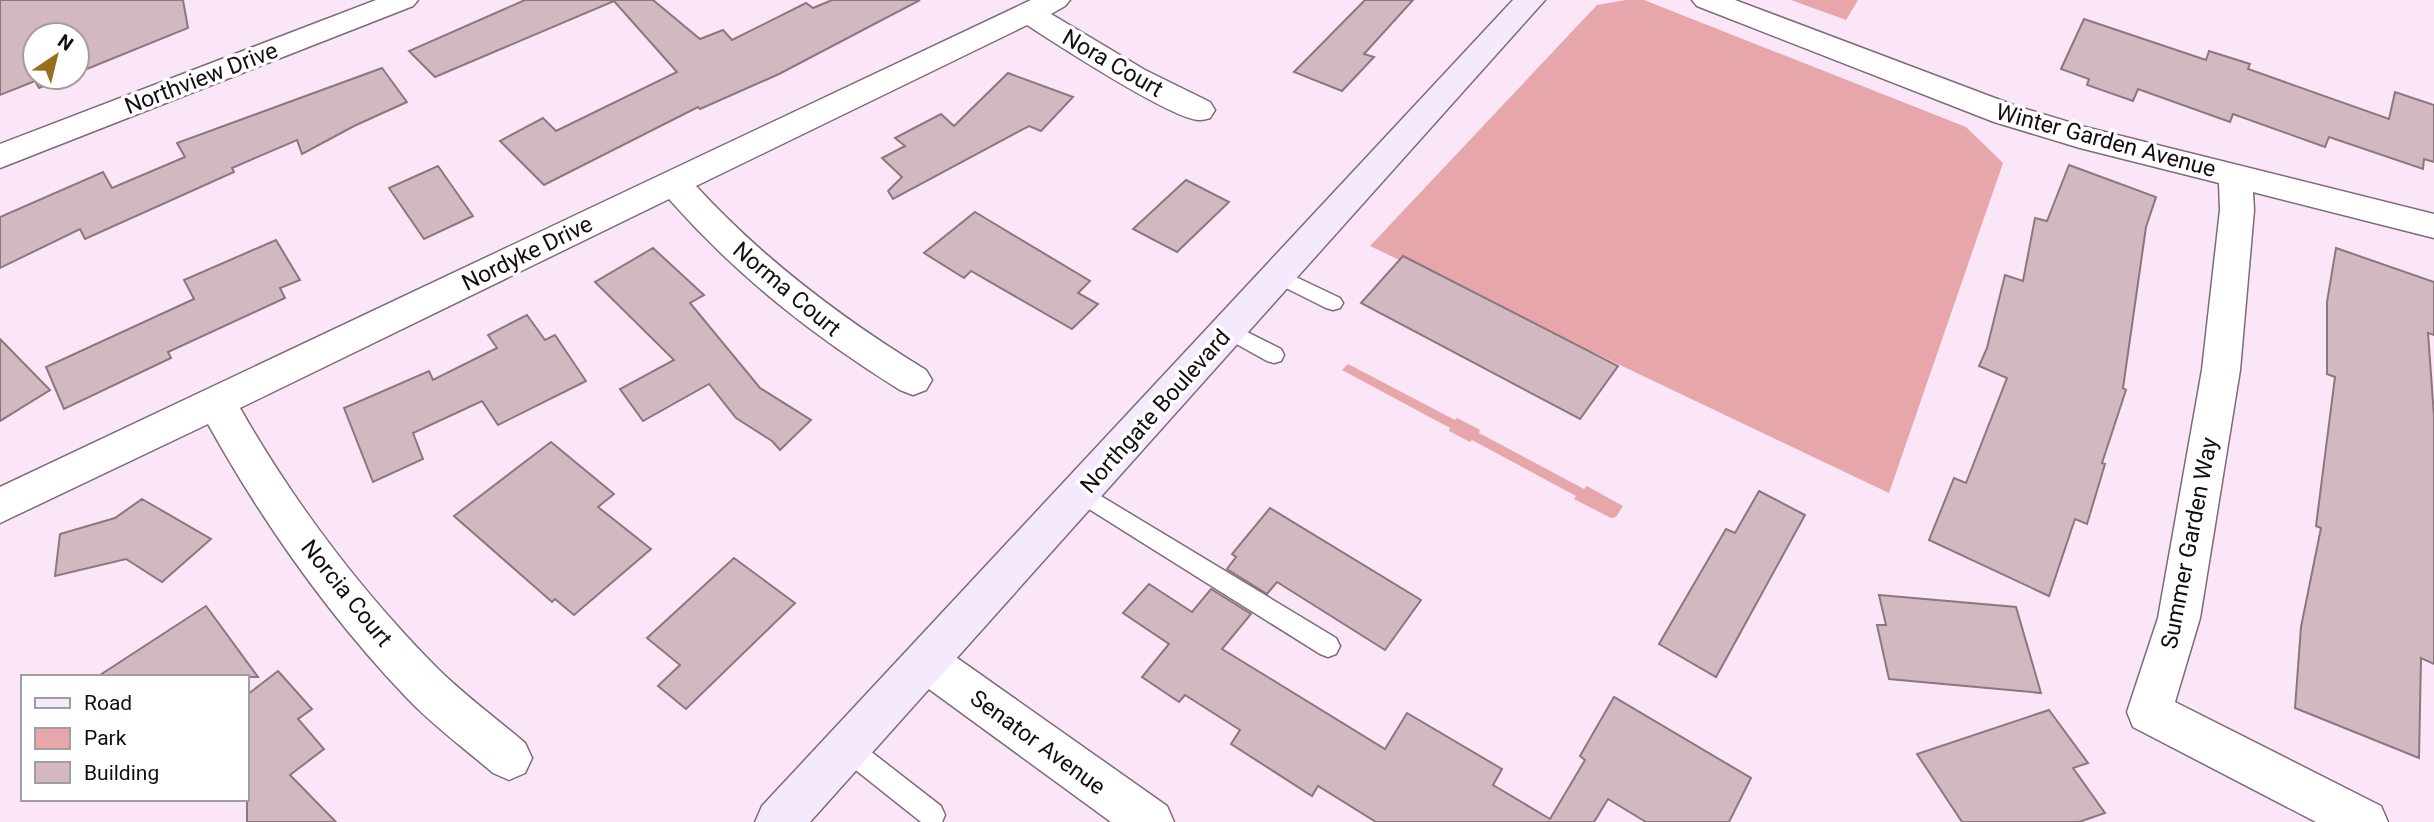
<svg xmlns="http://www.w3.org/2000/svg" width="2434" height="822" font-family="Roboto,sans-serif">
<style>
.green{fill:#e7a7aa}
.building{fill:#d1b8c1;stroke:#8d767e;stroke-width:2}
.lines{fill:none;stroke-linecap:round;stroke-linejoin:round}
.lane-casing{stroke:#7c6b79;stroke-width:3}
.street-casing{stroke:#7c6b79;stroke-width:3}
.secondary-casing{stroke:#7c6b79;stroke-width:3}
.lane{fill:#fff;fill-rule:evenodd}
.street{fill:#fff;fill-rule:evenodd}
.secondary{fill:#f5eafd;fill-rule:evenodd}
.labels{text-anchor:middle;stroke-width:7;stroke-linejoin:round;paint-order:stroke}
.street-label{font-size:23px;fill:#140d13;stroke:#fff}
</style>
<rect width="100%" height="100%" fill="#fae6f6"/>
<g class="green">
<polygon points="1626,0 1644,0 1966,127 2003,163 1889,493 1370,246 1597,5"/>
<polygon points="1791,0 1858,0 1846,20"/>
<polygon points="1348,364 1455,420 1457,418 1480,430 1479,433 1584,489 1587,486 1623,506 1616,517 1611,518 1574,499 1576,496 1472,440 1470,442 1449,431 1450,428 1342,370"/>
</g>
<g class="building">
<polygon points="0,0 183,0 188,28 77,73 77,35 35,35 35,77 66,77 39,88 35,81 0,95"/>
<polygon points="525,0 653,0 700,39 723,30 732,40 806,3 813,8 832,0 920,0 779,74 700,109 698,107 544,185 500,141 543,118 556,131 677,72 614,1 435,77 409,51"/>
<polygon points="1365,0 1413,0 1364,54 1374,57 1342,91 1294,72"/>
<polygon points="2084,19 2206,60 2209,51 2250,64 2248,69 2389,119 2395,92 2434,105 2434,162 2424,159 2423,169 2329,137 2325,147 2233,114 2230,122 2138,89 2133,101 2087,85 2089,79 2061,69"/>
<polygon points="382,68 407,102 354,126 302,154 297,140 232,168 234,172 85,239 80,229 0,268 0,217 103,172 112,188 185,157 177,143"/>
<polygon points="1008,73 1073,97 1041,131 1029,126 893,199 888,191 902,177 882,158 905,146 895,138 941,114 954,126"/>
<polygon points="2069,165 2156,197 2146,227 2123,388 2126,390 2102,463 2105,464 2087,524 2075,519 2049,596 1929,540 1954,478 1966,483 2007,378 1979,366 1987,348 2005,275 2023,281 2035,218 2047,221"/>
<polygon points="438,166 473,216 424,239 389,188"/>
<polygon points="1186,180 1229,202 1177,252 1133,229"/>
<polygon points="975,212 1090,281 1078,293 1098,304 1072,329 971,271 964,278 924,253"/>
<polygon points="276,240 300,280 280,288 285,298 168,352 171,358 64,409 46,367 194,299 184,280"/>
<polygon points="653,248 704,295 690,303 760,388 811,420 780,450 772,441 736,418 709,384 643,421 620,389 674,360 595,282"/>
<polygon points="2336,248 2434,282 2434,335 2428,333 2434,416 2434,664 2421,658 2419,758 2295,708 2301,627 2321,528 2316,526 2335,377 2327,374 2327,302"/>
<polygon points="1403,256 1618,366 1580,419 1361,303"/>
<polygon points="527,315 545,340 555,335 586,381 498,425 482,401 413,433 423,459 373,482 344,408 429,371 433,380 497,348 488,335"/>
<polygon points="0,339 50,390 0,421"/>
<polygon points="551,442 614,494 598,507 651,549 574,615 555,599 552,602 454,516"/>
<polygon points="1759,491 1805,515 1716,677 1659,644 1726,529 1735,533"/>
<polygon points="142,499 211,539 162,582 126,559 55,576 60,534 115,518"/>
<polygon points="1270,508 1421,600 1385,650 1277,582 1267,594 1227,569 1236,557 1232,554"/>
<polygon points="734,558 795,603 686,709 658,686 680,665 647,638"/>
<polygon points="1149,584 1192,612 1211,589 1251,614 1222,649 1385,749 1407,713 1502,769 1493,785 1550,819 1585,760 1580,756 1614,697 1751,778 1729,822 1646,822 1608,799 1594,822 1376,822 1318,786 1312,796 1231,744 1240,730 1185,695 1179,702 1142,677 1169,644 1123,613"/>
<polygon points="1879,595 2016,607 2041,693 1889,679 1877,625 1886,625"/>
<polygon points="206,606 258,677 97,677"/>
<polygon points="278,671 312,709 298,719 324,749 290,775 336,822 247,822 247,695"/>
<polygon points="2049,710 2088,763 2073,768 2105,813 2079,822 1962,822 1917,754"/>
</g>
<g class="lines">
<g class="lane-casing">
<g id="lane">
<polygon points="1279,269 1340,298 1343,303 1340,308 1333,310 1326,308 1272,281 1269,276 1272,271"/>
<polygon points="1229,323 1281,349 1284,355 1281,361 1274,363 1267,361 1222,336 1219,331 1222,326"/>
<polygon points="1081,484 1336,638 1340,646 1336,654 1328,657 1320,654 1073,499 1070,493 1073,487"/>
<polygon points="847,736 856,740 941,806 945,815 942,822 921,822 838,756 835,748 838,740"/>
</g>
</g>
<g class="street-casing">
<g id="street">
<polygon points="376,0 418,0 413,6 0,168 0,144"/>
<path d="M1031 0H1070L1065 6 1051 14 1145 70 1210 102 1215 110 1210 118C1207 119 1203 120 1200 120 1174 121 1055 43 1027 25L696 186C764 260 841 318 926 370L932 380 926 390 913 395 900 390C813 336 737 276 669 199L240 408C293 501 360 590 436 667 463 694 496 718 525 743L532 758 525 773 509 780 493 773C464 748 431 724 405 696 328 615 262 521 208 424L0 523V487Z"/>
<polygon points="1692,0 1735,0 2016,106 2085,127 2434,214 2434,238 2253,192 2254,210 2240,370 2200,618 2175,702 2381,806 2388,822 2316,822 2133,727 2127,712 2158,618 2202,370 2220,210 2219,183 2080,148 1994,122 1697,6"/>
<polygon points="927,642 943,648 1167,806 1174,822 1111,822 911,676 905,662 911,648"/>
</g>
</g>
<g class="secondary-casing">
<polygon id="secondary" points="1513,0 1545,0 810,822 755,822 762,806"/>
</g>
<use href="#lane" class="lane"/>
<use href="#street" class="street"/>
<use href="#secondary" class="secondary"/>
</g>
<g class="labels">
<g class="street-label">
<text transform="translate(1113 63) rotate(30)" y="8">Nora Court</text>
<text transform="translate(201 78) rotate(-21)" y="8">Northview Drive</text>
<text transform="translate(2106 140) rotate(15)" y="8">Winter Garden Avenue</text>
<text transform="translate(527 253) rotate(-26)" y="8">Nordyke Drive</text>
<text transform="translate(787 289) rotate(40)" y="8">Norma Court</text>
<text transform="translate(1155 411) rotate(-48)" y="8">Northgate Boulevard</text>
<text transform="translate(2189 543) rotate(-79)" y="8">Summer Garden Way</text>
<text transform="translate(347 593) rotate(51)" y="8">Norcia Court</text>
<text transform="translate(1038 742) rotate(36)" y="8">Senator Avenue</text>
</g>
</g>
<rect x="21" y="675" width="228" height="126" fill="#ffffff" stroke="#a19ea1" stroke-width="2"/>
<rect x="35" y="698" width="35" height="10" fill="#f5eafd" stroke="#a19ea1" stroke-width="2"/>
<text x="84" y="710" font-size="21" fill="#140d13">Road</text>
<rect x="35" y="728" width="35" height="21" fill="#e7a7aa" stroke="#a19ea1" stroke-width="2"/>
<text x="84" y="745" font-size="21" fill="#140d13">Park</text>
<rect x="35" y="762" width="35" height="21" fill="#d1b8c1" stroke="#a19ea1" stroke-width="2"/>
<text x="84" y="780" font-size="21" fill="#140d13">Building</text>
<g transform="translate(56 56) rotate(35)"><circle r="33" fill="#ffffff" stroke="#a19ea1" stroke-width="2"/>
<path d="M0-5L12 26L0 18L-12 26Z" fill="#98701c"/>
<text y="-10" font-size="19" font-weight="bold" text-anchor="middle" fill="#140d13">N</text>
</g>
</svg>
